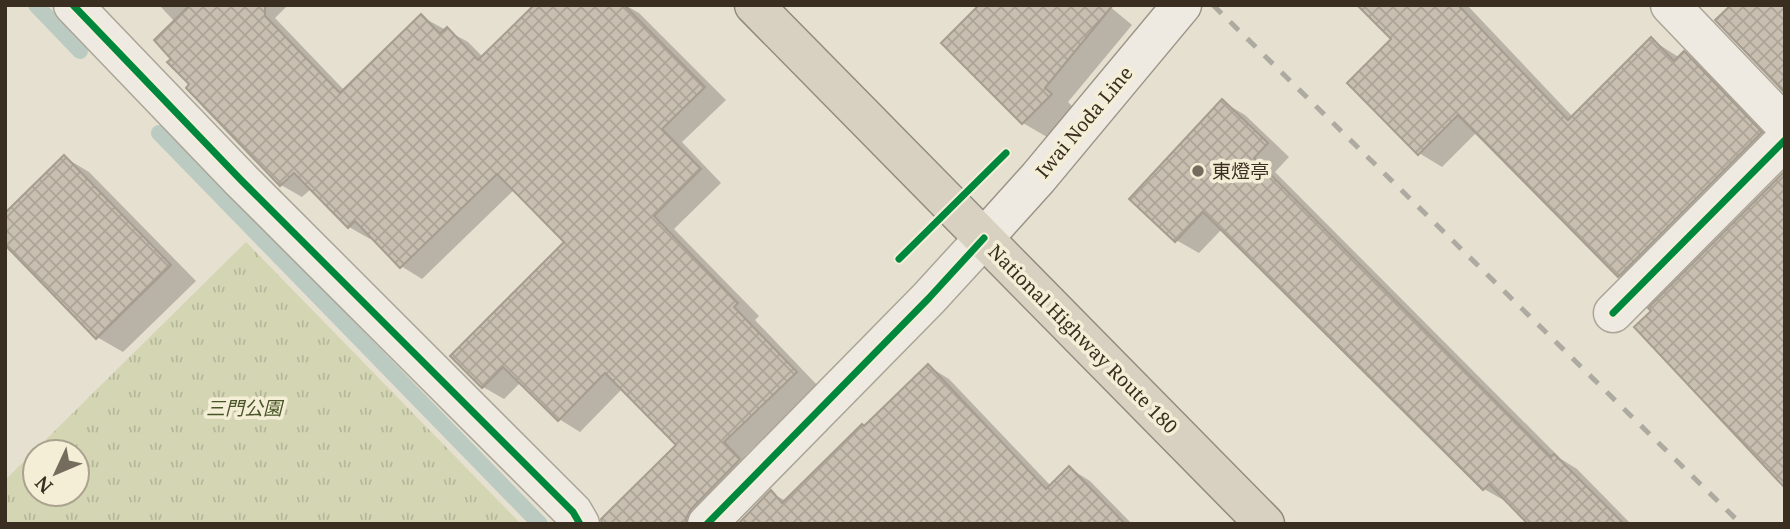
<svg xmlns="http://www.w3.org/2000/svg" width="1790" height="529" font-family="'Noto Serif','Noto Sans JP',serif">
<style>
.park{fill:url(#park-tufts);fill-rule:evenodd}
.shadow{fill:#0003}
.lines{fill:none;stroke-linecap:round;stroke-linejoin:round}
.stream{stroke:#bbcbc2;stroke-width:16}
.building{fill:url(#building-cross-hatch);stroke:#a69c8f;stroke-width:2}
.street-casing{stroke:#aba598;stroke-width:41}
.secondary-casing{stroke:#9b9488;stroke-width:41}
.highway-casing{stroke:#918b80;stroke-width:41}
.street{stroke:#eeeae1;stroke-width:38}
.secondary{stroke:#eeeae1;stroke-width:38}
.highway{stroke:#d8d1c1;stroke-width:38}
.rail{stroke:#adaaa1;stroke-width:5;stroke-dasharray:12 12;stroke-linecap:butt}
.cycleway-casing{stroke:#f5eed7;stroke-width:11}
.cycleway{stroke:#00873e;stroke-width:7}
.poi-dot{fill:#766c5e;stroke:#f5eed7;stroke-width:2.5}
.labels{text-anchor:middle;stroke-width:7;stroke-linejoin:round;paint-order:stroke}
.street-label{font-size:19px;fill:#3a2e20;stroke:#f5eed7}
.poi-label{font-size:19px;fill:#3a2e20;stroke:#f5eed7;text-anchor:start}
.park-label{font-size:19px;font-style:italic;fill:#485627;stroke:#f5eed7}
</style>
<defs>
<pattern id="park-tufts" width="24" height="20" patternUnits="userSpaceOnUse" patternTransform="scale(1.75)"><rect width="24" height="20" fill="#d3d5b3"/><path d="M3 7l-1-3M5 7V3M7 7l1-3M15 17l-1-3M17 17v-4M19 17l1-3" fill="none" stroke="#b6b79a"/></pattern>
<pattern id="building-cross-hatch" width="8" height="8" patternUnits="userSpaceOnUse" patternTransform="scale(1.75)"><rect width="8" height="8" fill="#c9bfb1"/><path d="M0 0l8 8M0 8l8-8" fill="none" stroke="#ada498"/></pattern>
</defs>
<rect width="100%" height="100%" fill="#e6e0d0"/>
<path class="park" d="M246 242 521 524H5V480ZM35 452H77V494H35Z"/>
<g class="shadow">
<polygon points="159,5 288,5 275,18 345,91 422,17 468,42 483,57 536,5 625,5 639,13 726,100 682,142 721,183 674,229 759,316 755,320 817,385 745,456 761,472 711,524 628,524 678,445 623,388 580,432 559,419 521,382 504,399 483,387 566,242 515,189 422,279 401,266 372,237 370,239 349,227 312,188 302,197 281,185 191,84 175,22"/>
<polygon points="1108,5 1132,25 1068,102 1075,109 1047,137 1023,123 943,43"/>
<polygon points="1359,5 1467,5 1573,117 1652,40 1680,58 1684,53 1707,67 1784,146 1642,289 1619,276 1477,132 1442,167 1419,153 1393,39"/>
<polygon points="1223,102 1245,115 1289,157 1275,172 1561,459 1577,469 1631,524 1531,524 1507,502 1484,489 1222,229 1199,253 1176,240"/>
<polygon points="64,157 89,172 196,281 123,352 97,337"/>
<polygon points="928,366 949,379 1051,486 1069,468 1090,481 1132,524 740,524 771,493 786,501"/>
</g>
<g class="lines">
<g class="stream">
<polyline points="36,5 80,51"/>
<polyline points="159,133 540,524"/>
</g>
</g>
<g class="building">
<polygon points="190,5 265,5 265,16 340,93 421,14 440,34 447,27 478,60 534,5 624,5 705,87 662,129 701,169 654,216 738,303 734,307 797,372 724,442 740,459 691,509 686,518 686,524 602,524 601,519 676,445 605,373 558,421 503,367 482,388 450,356 564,242 497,174 400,268 355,221 348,228 294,173 280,186 186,88 189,84 167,62 171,59 154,40"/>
<polygon points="979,5 1113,5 1045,88 1052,94 1022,124 941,43"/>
<polygon points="1357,5 1458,5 1568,120 1651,37 1674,61 1684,51 1762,132 1618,277 1458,115 1418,155 1347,83 1391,39"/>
<polygon points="1731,5 1785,5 1785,93 1715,20"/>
<polygon points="1222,99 1268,143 1254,158 1551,457 1554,454 1624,524 1528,524 1489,484 1483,490 1203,212 1175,242 1129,199"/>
<polygon points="64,155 171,265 96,339 5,245 5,213"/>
<polygon points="1785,171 1785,488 1634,327 1651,311 1648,308"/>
<polygon points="928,364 1046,489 1069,466 1125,524 738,524 771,490 782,503 862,424 864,426"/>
</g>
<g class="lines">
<g class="street-casing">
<g id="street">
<polyline points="73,5 240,179 573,512 580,524"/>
<polyline points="1670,5 1785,125"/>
<polyline points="1613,313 1785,140"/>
<polyline points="707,524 929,298 984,238"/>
</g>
</g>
<g class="secondary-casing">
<polyline id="secondary" points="984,238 1038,178 1182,5"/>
</g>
<g class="highway-casing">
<polyline id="highway" points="754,5 1265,524"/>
</g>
<use href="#street" class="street"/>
<use href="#secondary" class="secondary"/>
<use href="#highway" class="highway"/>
<polyline class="rail" points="1213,5 1741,524"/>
<g class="cycleway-casing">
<g id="cycleway">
<polyline points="73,5 240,179 573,512 580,524"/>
<polyline points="899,259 1006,153"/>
<polyline points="1613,313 1785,140"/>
<polyline points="707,524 929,298 984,238"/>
</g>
</g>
<use href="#cycleway" class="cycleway"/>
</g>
<circle class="poi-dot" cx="1198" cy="171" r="7"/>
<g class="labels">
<g class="street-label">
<text transform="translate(1084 122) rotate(-50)" y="7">Iwai Noda Line</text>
<text transform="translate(1083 339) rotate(45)" y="7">National Highway Route 180</text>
</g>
<g class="poi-label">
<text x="1212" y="178">東燈亭</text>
</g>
<g class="park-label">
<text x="244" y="415">三門公園</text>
</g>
</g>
<rect width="1790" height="529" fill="none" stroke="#3a2e20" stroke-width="14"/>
<g transform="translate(56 473) rotate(226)"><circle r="33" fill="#f5eed7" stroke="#aaa18e" stroke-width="2"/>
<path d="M0-5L12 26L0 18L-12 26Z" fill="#766c5e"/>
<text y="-10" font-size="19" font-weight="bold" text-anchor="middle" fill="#3a2e20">N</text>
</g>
</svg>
